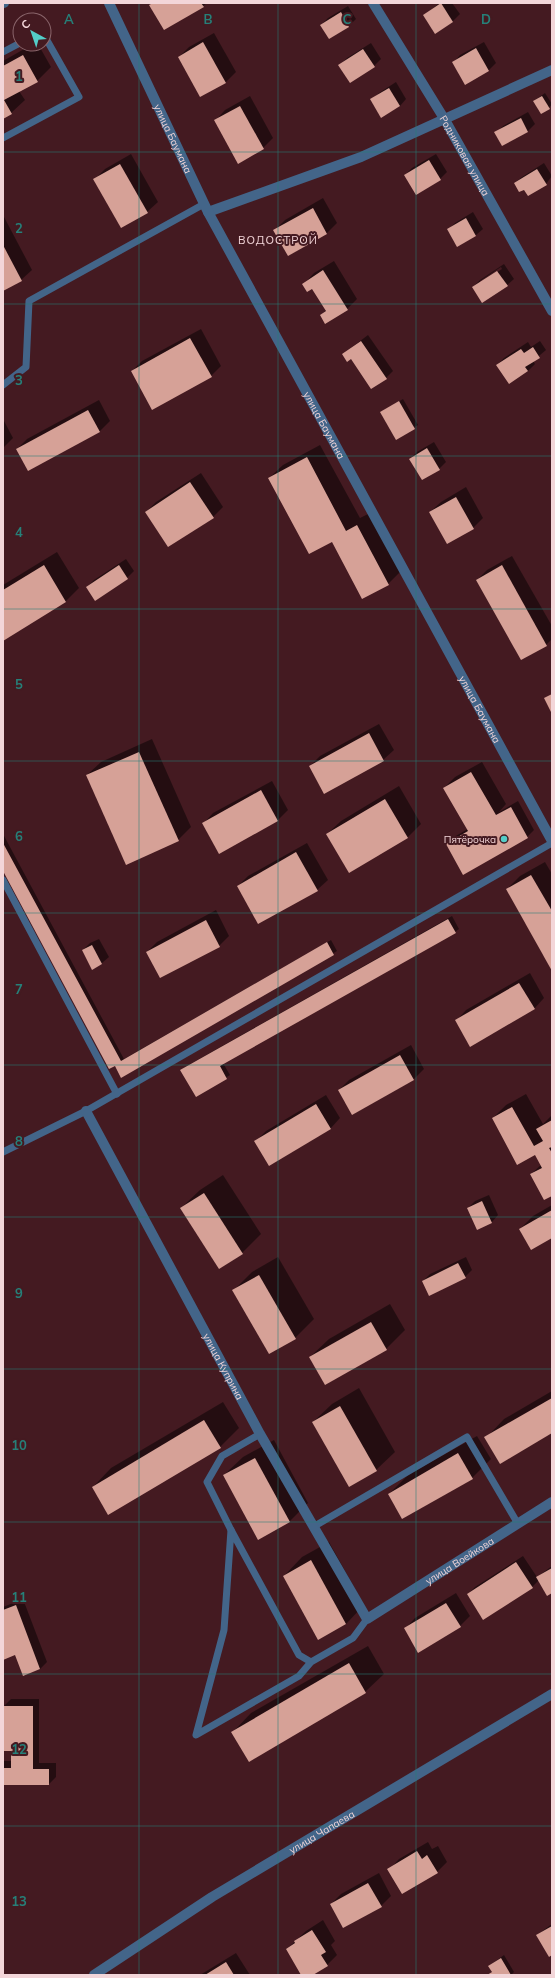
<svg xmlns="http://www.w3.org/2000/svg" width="555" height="1978" font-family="Mulish,sans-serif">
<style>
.shadow{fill:#0007;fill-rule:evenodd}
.building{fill:#d6a197}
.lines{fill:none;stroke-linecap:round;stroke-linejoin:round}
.service{stroke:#436589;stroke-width:7}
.minor{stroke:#436589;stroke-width:10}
.tertiary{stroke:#436589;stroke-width:10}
.grid{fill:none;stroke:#268079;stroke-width:1;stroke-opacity:0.55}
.poi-dot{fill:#54cdc8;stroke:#441a21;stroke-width:1.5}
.labels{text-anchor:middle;stroke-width:4;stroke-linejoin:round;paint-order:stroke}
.street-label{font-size:10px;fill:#f3d6d9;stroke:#441a21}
.poi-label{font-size:10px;fill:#f3d6d9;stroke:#441a21;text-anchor:end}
.neighbourhood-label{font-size:11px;letter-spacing:1px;fill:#f3d6d9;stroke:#441a21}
.grid-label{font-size:13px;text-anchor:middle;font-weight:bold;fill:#268079;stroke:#441a21;stroke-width:4;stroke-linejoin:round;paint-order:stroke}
</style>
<rect width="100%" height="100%" fill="#441a21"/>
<g class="shadow">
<polygon points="153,3 207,3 203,6"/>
<polygon points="439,3 452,3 460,14 453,21 436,32 425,15"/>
<polygon points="348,6 356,19 349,26 329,38 321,25 328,18"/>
<polygon points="214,33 236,72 226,82 201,96 179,57 189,47"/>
<polygon points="484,42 496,63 489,70 466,83 454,62 460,55"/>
<polygon points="371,43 381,59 374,66 340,65 347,58"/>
<polygon points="33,44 38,44 51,67 37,81 19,91 25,100 11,113 3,118 3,61"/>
<polygon points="396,82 406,99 400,106 372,100 379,93"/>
<polygon points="545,93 552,104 549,108 534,101"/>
<polygon points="250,96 273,138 263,148 215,121 225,110"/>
<polygon points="528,112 535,124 528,131 502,145 496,133 503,126"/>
<polygon points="131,154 158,202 147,212 121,226 95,179 105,169"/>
<polygon points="436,154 447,172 440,179 405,175 412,168"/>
<polygon points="544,163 552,176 546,184 524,188 515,183 522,177"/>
<polygon points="323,198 337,223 327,233 289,255 275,230 285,220"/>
<polygon points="473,212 483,229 476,235 458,246 448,230 455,223"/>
<polygon points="3,215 32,270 21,280 3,290"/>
<polygon points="334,261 357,299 347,309 321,315 326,310 312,288 304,284 314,273"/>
<path d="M504 264 514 279 507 285 473 287 480 280ZM501 267 502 269 480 283V281Z"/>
<polygon points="201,329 221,366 211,376 132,371 142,361"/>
<polygon points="368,335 393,371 386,378 343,354"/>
<polygon points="540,341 546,350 533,361 535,364 528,371 497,365 504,358 528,342 531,347"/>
<polygon points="403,399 418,425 396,438 381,412"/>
<polygon points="99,400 110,421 100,431 28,470 17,449 27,439"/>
<polygon points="3,419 13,438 3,448"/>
<polygon points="434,442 446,462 439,469 410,459 417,452"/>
<polygon points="320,445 360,518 370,513 402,570 388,584 332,540 269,478 283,465"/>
<polygon points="201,473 223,507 213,517 146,512 156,502"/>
<polygon points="466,487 483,518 473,528 430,512 441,502"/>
<polygon points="57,552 79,588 66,601 3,640 3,585"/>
<polygon points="512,556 552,626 552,639 546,645 477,580 487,570"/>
<polygon points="126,559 134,571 127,578 95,600 87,587 94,580"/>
<polygon points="379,724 394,750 383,760 310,766 320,756"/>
<polygon points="152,739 191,827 178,840 87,775 101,762"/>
<polygon points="482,762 506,804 499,812 518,801 534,830 527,837 447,844 454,837 468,829 444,788 455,777"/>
<polygon points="272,781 288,810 278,820 203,824 213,813"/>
<polygon points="399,786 421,824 408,837 350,872 327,834 341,821"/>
<polygon points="3,834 124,1059 331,940 337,951 122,1076 3,869"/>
<polygon points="307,843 328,880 317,890 238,886 248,876"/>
<polygon points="545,862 552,874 552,969 507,889 520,876"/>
<polygon points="216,910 229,936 219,946 147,952 157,942"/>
<polygon points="452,916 459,929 455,932 223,1063 230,1075 196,1096 182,1070 185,1067"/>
<polygon points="99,939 109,957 102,963 92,968 83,950 90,943"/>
<polygon points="530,973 544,998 534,1009 456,1021 466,1010"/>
<polygon points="411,1045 424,1069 414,1079 353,1114 339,1090 349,1080"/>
<polygon points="526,1094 543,1124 552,1115 552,1195 531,1174 541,1165 535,1154 493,1118 506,1105"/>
<polygon points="326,1095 340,1118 330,1129 256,1141 266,1131"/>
<polygon points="223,1175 261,1234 242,1253 220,1268 181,1208 200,1190"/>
<polygon points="489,1195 498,1215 492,1222 468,1208 475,1201"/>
<polygon points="552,1205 552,1237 520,1229 533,1216"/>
<polygon points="278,1257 314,1319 295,1338 269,1353 234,1290 252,1272"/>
<polygon points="466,1257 472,1270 465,1277 423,1281 430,1274"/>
<polygon points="390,1304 405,1330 386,1349 325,1384 310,1357 329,1339"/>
<polygon points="359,1388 395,1452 376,1470 313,1422 332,1404"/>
<polygon points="552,1391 552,1432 486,1438 504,1419"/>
<polygon points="223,1402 239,1428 220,1447 93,1487 111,1468"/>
<polygon points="477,1436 491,1459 472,1478 389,1494 408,1475"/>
<polygon points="274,1440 308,1503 289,1522 224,1475 243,1457"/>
<polygon points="329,1542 364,1605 346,1624 284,1576 302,1557"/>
<polygon points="523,1556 537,1577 552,1566 552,1592 539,1580 532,1587 468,1594 475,1587"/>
<polygon points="456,1593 470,1616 460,1626 405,1629 415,1618"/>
<polygon points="23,1599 47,1662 40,1669 24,1675 16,1654 3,1659 3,1607"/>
<polygon points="368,1646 384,1674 365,1692 233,1732 251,1713"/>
<polygon points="11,1699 39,1699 39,1763 56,1763 56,1777 49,1784 3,1784 3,1761 12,1761 12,1750 3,1743 3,1712 4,1706"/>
<polygon points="428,1842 432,1849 438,1846 447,1862 437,1872 389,1870 399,1859"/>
<polygon points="379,1873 391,1896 381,1906 331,1904 341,1894"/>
<polygon points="323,1920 335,1941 331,1945 337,1955 327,1965 311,1975 303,1975 287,1949 306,1931"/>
<polygon points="552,1924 552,1954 537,1935"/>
<polygon points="236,1953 250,1975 200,1975"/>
<polygon points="504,1955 514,1972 511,1975 488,1975 493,1971 489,1966"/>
</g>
<g class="building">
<polygon points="153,3 201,3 204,7 164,30 149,5"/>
<polygon points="441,3 453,22 435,34 423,15"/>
<polygon points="341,12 349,27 329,39 320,25"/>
<polygon points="203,42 226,83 200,97 178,57"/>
<polygon points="476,48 489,71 465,85 452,62"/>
<polygon points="363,49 375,67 350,83 338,65"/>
<polygon points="23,55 38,82 4,100 12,114 3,119 3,66"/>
<polygon points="389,88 400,106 381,118 370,99"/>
<polygon points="542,96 550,109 541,114 533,101"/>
<polygon points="240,106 264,149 238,164 214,120"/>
<polygon points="521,118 528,132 502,146 494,132"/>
<polygon points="429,160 441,180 416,195 404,175"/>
<polygon points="120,164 148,213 121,228 93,179"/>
<polygon points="537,169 547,185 528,196 524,190 519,192 514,183"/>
<polygon points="313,208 327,234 288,256 273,230"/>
<polygon points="466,218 476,236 457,247 447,229"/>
<polygon points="3,245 22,281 3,291"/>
<polygon points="323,270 348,310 325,324 320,315 326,311 312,289 307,292 302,284"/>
<polygon points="497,271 508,286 482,303 472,287"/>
<polygon points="190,338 212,377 152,410 131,371"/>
<polygon points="361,341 387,379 371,389 351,359 347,362 342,354"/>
<polygon points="533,347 540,358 525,367 528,371 509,384 496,365 521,349 524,353"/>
<polygon points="399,401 415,429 396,440 380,412"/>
<polygon points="88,410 100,432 28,471 16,449"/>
<polygon points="427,448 440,470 422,480 409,459"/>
<polygon points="307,457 346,531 357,525 389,585 362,599 332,542 309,554 268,478"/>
<polygon points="190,482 214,518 168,547 145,512"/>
<polygon points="456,497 474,529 447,544 429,512"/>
<polygon points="44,565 66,602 3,641 3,590"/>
<polygon points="119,565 128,579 95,601 86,587"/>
<polygon points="502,565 547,646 521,660 476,580"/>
<polygon points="552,694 552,714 544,698"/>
<polygon points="369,733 384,761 324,794 309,766"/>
<polygon points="139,752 179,841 126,865 86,775"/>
<polygon points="471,772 496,815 511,807 528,838 463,875 446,844 468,831 443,788"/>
<polygon points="261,790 278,821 219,854 202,823"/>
<polygon points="385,799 408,838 349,873 326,834"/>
<polygon points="3,843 121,1061 327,942 334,955 121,1078 115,1066 109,1069 3,871"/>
<polygon points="296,852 318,891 258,924 237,886"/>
<polygon points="531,875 552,911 552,971 506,889"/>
<polygon points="448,919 456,933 220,1066 227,1079 196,1097 180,1070"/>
<polygon points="206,920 220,947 160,978 146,952"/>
<polygon points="92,945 102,964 92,970 82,950"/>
<polygon points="519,983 535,1009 470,1047 455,1020"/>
<polygon points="400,1055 414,1080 352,1115 338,1090"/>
<polygon points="316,1104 331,1129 269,1166 254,1141"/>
<polygon points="512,1107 534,1146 543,1141 536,1129 552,1120 552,1147 549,1148 552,1153 552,1196 544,1200 530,1174 542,1168 535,1155 517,1165 492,1118"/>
<polygon points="204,1193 243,1254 219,1269 180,1208"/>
<polygon points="482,1201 492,1223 477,1230 467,1208"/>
<polygon points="552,1210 552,1238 531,1250 519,1229"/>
<polygon points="458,1263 466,1278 429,1296 422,1281"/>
<polygon points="259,1275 296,1339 269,1354 232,1290"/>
<polygon points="371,1322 387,1350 325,1385 309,1357"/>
<polygon points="552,1398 552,1433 500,1464 484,1437"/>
<polygon points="340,1406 377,1471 349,1487 312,1422"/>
<polygon points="204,1420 221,1448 108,1515 92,1487"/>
<polygon points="458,1453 473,1479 402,1519 388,1494"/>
<polygon points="255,1458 290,1522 258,1540 223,1475"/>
<polygon points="311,1560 346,1624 318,1640 283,1576"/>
<polygon points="516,1562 533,1588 483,1620 467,1594"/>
<polygon points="552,1568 552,1593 547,1596 536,1577"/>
<polygon points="446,1603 461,1627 418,1653 404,1628"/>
<polygon points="16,1605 40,1669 23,1676 15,1655 3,1660 3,1610"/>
<polygon points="349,1663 366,1693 249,1762 231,1732"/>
<polygon points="3,1706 33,1706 33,1769 49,1769 49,1785 3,1785 3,1768 11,1768 11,1751 3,1751"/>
<polygon points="417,1851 422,1859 427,1855 438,1873 402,1894 387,1869"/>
<polygon points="368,1883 382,1907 343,1928 330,1904"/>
<polygon points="552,1926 552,1955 549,1957 536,1935"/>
<polygon points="312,1930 326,1952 321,1955 328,1966 313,1975 301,1975 286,1949 295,1943 294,1941"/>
<polygon points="501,1958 511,1975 487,1975 492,1972 488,1966"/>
<polygon points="226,1962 234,1975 205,1975"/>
</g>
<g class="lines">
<g class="service">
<polyline points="3,52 20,43"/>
<polyline points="3,138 79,97 44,35"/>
<polyline points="3,385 26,367 29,301 204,204"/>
<polyline points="3,880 117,1094"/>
<polyline points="3,1152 86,1111 552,843"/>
<polyline points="313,1527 467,1437 518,1524"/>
<polyline points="231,1530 207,1482 222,1456 260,1434"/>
<polyline points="311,1662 299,1655 231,1530 224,1630 196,1735 299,1676 311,1662 353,1638 367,1619"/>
</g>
<g class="minor">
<path id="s1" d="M373 3 445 120 552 311"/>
<polyline points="208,212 361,157 552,70"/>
<path id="s2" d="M86 1111 260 1434 367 1619 552 1502"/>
</g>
<g class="tertiary">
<polyline points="3,3 4,3"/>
<path id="s3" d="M109 3 208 212 552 841"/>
<path id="s4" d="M94 1975 212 1897 552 1694"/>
</g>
</g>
<path class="grid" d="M139 3V1975M278 3V1975M416 3V1975M3 152H552M3 304H552M3 456H552M3 609H552M3 761H552M3 913H552M3 1065H552M3 1217H552M3 1369H552M3 1522H552M3 1674H552M3 1826H552"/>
<circle class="poi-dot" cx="504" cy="839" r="4"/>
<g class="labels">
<g class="street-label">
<text dy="4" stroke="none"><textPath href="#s3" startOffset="150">улица Баумана</textPath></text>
<text dy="4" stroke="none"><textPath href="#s1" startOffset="178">Родниковая улица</textPath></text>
<text dy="4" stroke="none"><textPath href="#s3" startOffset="474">улица Баумана</textPath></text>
<text dy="4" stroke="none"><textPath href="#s3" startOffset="798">улица Баумана</textPath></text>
<text dy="4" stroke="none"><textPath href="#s2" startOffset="290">улица Куприна</textPath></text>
<text dy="4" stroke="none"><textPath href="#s2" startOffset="690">улица Воейкова</textPath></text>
<text dy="4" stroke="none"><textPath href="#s4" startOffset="269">улица Чапаева</textPath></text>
</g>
<g class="poi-label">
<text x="496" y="843">Пятёрочка</text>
</g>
<g class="neighbourhood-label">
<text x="278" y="244">ВОДОСТРОЙ</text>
</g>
</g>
<g class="grid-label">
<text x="69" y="24">A</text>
<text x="208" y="24">B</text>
<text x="347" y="24">C</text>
<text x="486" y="24">D</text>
<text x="19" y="81">1</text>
<text x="19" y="233">2</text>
<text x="19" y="385">3</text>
<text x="19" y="537">4</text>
<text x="19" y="689">5</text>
<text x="19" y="841">6</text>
<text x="19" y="994">7</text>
<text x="19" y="1146">8</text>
<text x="19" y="1298">9</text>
<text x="19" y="1450">10</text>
<text x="19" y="1602">11</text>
<text x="19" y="1754">12</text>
<text x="19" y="1906">13</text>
</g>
<rect width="555" height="1978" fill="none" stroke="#f3d6d9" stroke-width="8"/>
<g transform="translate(32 32) rotate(320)"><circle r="19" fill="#441a21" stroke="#8a656b"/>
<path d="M0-3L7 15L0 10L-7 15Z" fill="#54cdc8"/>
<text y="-6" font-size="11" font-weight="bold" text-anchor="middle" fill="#f3d6d9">С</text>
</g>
</svg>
